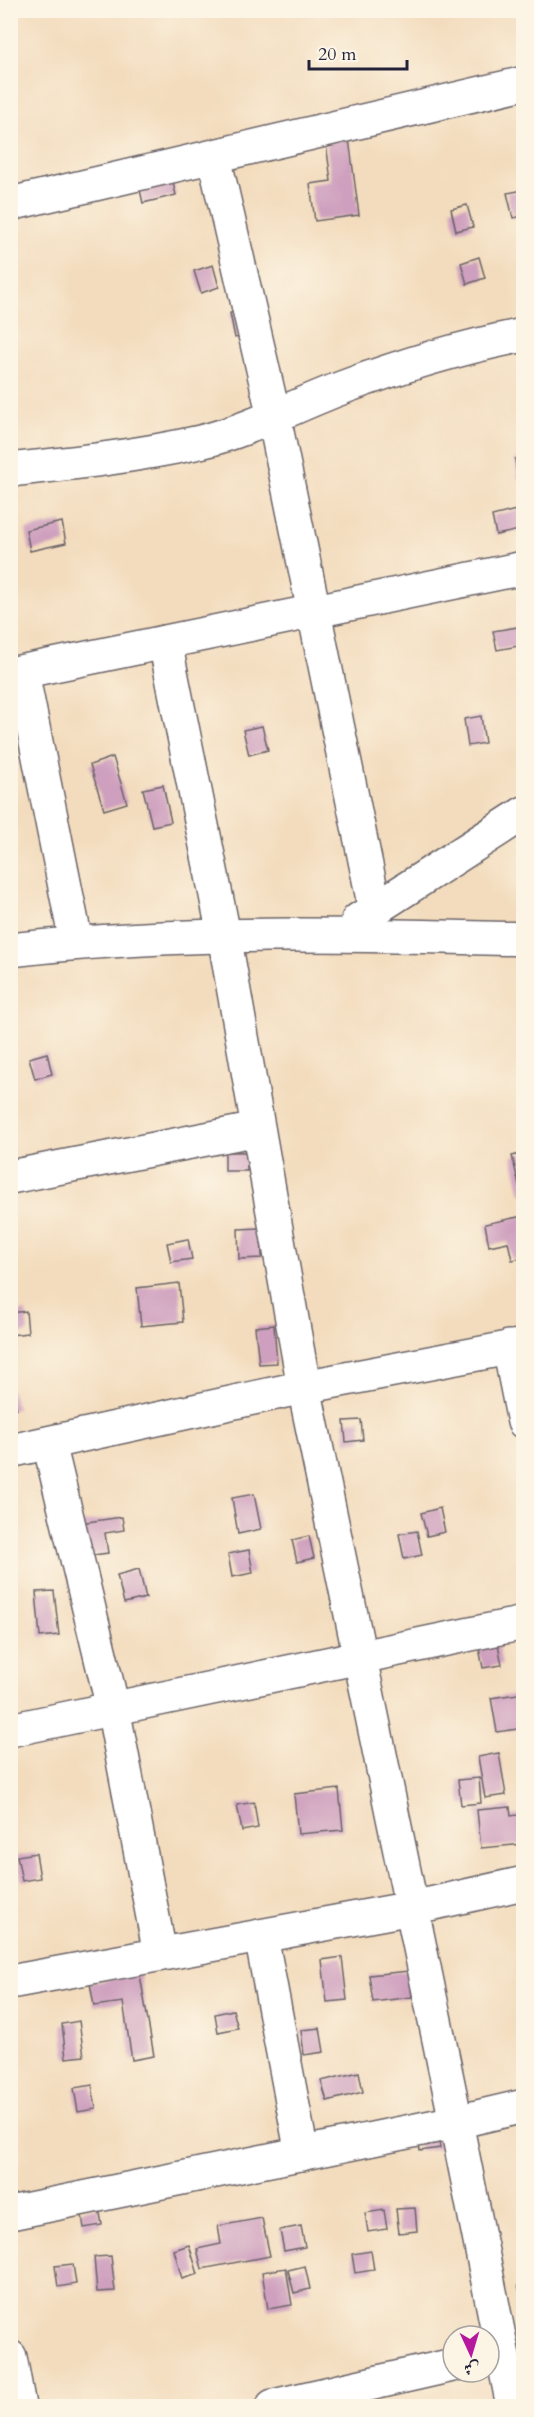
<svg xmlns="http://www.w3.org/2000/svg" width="534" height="2417" font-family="Cardo,Amiri,serif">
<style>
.building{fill:#ce9fbe}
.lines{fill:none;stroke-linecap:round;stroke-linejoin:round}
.street-casing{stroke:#6b6368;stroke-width:36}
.street{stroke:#fff;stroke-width:33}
</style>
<rect width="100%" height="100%" fill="#fcf5e5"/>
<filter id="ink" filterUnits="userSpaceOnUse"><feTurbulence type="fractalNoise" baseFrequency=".0167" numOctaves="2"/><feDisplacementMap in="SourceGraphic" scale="12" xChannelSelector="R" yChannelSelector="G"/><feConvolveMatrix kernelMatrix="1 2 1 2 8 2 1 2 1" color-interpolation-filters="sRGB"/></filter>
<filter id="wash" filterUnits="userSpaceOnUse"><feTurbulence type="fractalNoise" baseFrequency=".008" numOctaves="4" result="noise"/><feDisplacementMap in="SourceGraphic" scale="24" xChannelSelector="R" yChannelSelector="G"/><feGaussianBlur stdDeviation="1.35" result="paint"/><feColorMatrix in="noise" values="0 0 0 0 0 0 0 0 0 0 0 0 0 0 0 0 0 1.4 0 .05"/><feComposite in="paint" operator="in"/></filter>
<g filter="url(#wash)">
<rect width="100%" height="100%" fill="#f3dcbd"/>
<g id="blocks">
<g class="building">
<polygon points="349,139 359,215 315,221 310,184 331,181 326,143"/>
<polygon points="171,174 176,195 143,203 138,181"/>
<polygon points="524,190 524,216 513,218 507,193"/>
<polygon points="467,205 473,227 456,231 451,209"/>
<polygon points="479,257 485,278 467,284 461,263"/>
<polygon points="213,265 219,287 201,293 194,271"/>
<polygon points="247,310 252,335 235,338 230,313"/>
<polygon points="524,457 524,479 518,480 515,459"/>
<polygon points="524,508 524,529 496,535 492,516"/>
<polygon points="62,522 66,543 30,551 26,530"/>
<polygon points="524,626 524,645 497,650 493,631"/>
<polygon points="481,716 485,743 468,746 464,719"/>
<polygon points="262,726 268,750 249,755 243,730"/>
<polygon points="113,757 127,803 104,810 90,765"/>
<polygon points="163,785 171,822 152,826 143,789"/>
<polygon points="47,1053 52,1074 35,1079 29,1058"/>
<rect x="225" y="1152" width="22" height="19"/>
<polygon points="524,1153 524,1193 521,1193 512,1156"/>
<polygon points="523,1216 524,1258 512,1260 508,1242 489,1246 485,1224"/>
<polygon points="261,1228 262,1258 239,1259 238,1229"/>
<polygon points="188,1239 192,1259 171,1262 167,1243"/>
<polygon points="179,1283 183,1322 141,1326 137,1288"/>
<polygon points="26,1311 28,1333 10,1335 10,1313"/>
<polygon points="274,1325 277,1363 259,1364 255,1327"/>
<polygon points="10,1387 17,1409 10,1410"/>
<polygon points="361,1420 363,1440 346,1442 344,1421"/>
<polygon points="254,1494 261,1529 238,1534 232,1498"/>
<polygon points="440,1508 445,1532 427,1536 421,1513"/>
<polygon points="122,1517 124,1530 105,1533 108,1553 71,1558 66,1525"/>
<polygon points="417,1531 422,1555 404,1559 399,1534"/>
<polygon points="309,1536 314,1558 297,1562 292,1540"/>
<polygon points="249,1550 253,1573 232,1577 228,1554"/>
<polygon points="139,1569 146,1598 124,1603 117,1575"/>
<polygon points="54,1591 59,1635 40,1637 36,1592"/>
<polygon points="498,1644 502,1665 483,1668 479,1648"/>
<polygon points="524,1693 524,1728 497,1732 491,1698"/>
<polygon points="499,1753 506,1795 485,1798 478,1757"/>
<polygon points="479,1778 481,1803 461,1805 458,1780"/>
<polygon points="339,1789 343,1830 298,1834 294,1794"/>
<polygon points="254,1802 258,1828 242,1831 237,1805"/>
<polygon points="510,1807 511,1816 524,1814 524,1844 481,1848 477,1810"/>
<polygon points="36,1853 40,1878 22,1881 17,1856"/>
<polygon points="342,1957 347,2000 327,2002 322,1960"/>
<polygon points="409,1971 412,1997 373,2002 369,1975"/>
<polygon points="140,1975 154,2056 132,2060 123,2002 94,2006 90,1983"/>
<polygon points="233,2010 238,2028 218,2032 215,2014"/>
<polygon points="79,2021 84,2056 66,2058 62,2024"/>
<polygon points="320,2028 324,2052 304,2055 301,2030"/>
<polygon points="359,2072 363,2092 327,2101 321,2081"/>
<polygon points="92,2085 96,2109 78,2112 74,2088"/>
<polygon points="437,2130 440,2148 420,2151 417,2134"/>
<polygon points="99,2207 102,2225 84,2228 81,2210"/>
<polygon points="415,2208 417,2231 399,2233 396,2209"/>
<polygon points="384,2210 387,2229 368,2232 365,2213"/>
<polygon points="262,2218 270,2256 202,2269 197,2249 221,2244 218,2226"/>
<polygon points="301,2226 305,2247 284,2251 280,2230"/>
<polygon points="189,2245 198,2274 182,2279 174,2250"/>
<polygon points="371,2251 374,2270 355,2273 352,2254"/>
<polygon points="111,2256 115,2291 97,2292 94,2257"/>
<polygon points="73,2264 76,2284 58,2287 55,2266"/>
<polygon points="305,2266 310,2289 294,2293 288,2270"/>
<polygon points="286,2268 292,2305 268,2309 262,2272"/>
<polygon points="524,2284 524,2304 523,2304 518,2285"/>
</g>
</g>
</g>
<g filter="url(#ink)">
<use href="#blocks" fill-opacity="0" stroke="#6b6368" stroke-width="1.5"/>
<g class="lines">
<g class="street-casing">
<g id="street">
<polyline points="214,157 274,417 375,909"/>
<polyline points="10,204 524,83"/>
<path d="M10 470C74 463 138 456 200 442 250 430 296 405 344 387 403 365 463 347 524 335"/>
<polyline points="165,642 224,935 304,1387 456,2122 513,2406"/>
<polyline points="22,672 76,942"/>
<polyline points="10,674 524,568"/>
<polyline points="358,920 524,813"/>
<path d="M10 950C181 930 352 934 524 939"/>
<polyline points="10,1177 258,1129"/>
<polyline points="509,1347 524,1422"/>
<polyline points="49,1443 113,1708 160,1954"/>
<polyline points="10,1451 304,1387 524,1345"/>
<polyline points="10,1730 524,1623"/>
<polyline points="261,1936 302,2154"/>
<polyline points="10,1982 412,1908 524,1883"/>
<polyline points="10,2213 456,2122 524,2106"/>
<polyline points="10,2357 19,2406"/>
<polyline points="273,2406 453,2365"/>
</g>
</g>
<use href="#street" class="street"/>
</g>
</g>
<rect width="534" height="2417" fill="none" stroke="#fcf5e5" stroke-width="36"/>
<g transform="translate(471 2354) rotate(176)"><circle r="28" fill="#fcf5e5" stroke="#a5a1a1" stroke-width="1.5"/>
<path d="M0-4.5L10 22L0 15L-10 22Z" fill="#b5179e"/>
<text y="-9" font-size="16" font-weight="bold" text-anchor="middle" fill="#22223b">ش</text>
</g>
<path d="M309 60v9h98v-9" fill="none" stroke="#22223b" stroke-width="3"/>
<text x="318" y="60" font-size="18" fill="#22223b" stroke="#fcf5e5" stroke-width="4.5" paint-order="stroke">20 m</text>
</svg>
